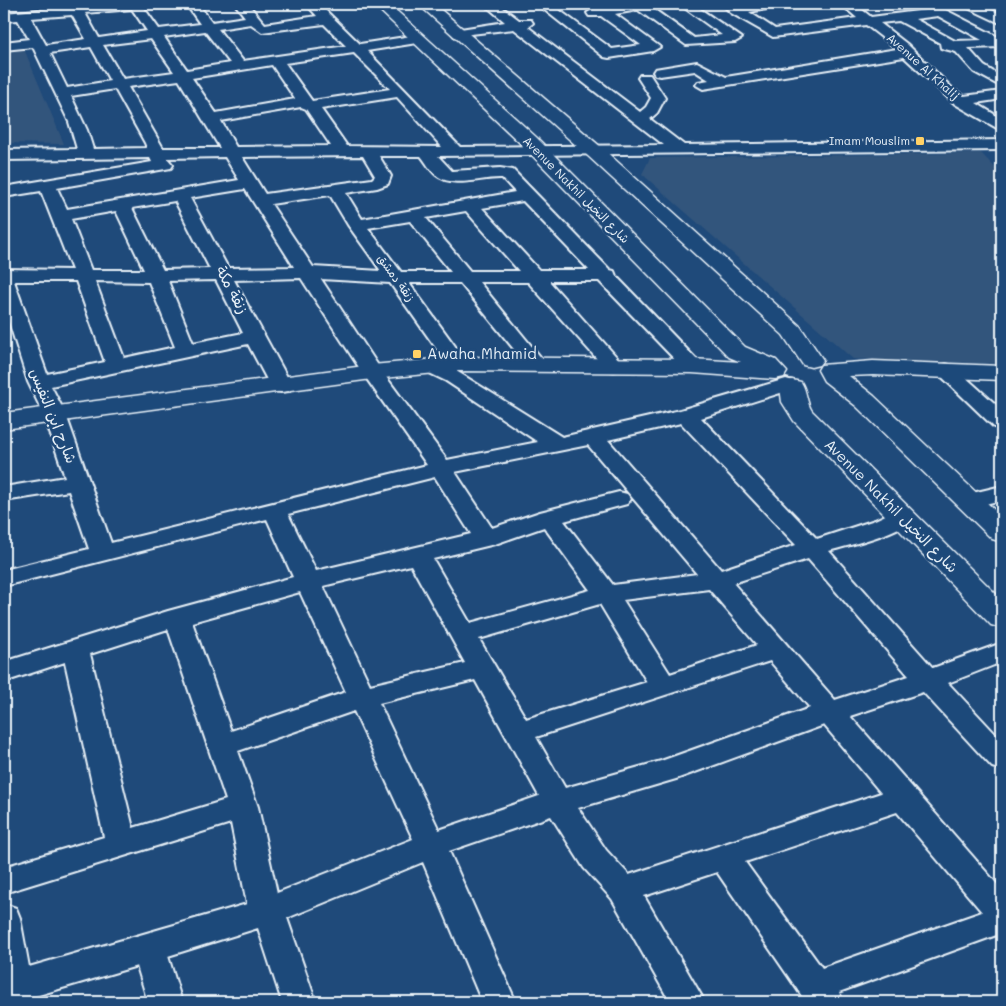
<svg xmlns="http://www.w3.org/2000/svg" width="1006" height="1006" font-family="Mali,'Playpen Sans Arabic',sans-serif">
<style>
.built{fill:#33557c}
.lines{fill:none;stroke-linecap:round;stroke-linejoin:round}
.minor-casing{stroke:#e8f1f8;stroke-width:4}
.tertiary-casing{stroke:#e8f1f8;stroke-width:3}
.minor{fill:#1f4a7a;fill-rule:evenodd}
.tertiary{fill:#1f4a7a;fill-rule:evenodd}
.poi-dot{fill:#ffd166;stroke:#1f4a7a;stroke-width:2}
.labels{text-anchor:middle;stroke-width:5;stroke-linejoin:round;paint-order:stroke}
.far-street-label{font-size:12px;fill:#e8f1f8;stroke:#1f4a7a}
.far-poi-label{font-size:12px;fill:#e8f1f8;stroke:#1f4a7a;text-anchor:end}
.street-label{font-size:15px;fill:#e8f1f8;stroke:#1f4a7a}
.poi-label{font-size:15px;fill:#e8f1f8;stroke:#1f4a7a;text-anchor:start}
</style>
<rect width="100%" height="100%" fill="#1f4a7a"/>
<filter id="ink" filterUnits="userSpaceOnUse"><feTurbulence type="fractalNoise" baseFrequency=".02" numOctaves="2"/><feDisplacementMap in="SourceGraphic" scale="10" xChannelSelector="R" yChannelSelector="G"/><feConvolveMatrix kernelMatrix="1 2 1 2 8 2 1 2 1" color-interpolation-filters="sRGB"/></filter>
<g filter="url(#ink)">
<g class="built">
<polygon points="24,49 64,144 4,143 4,51"/>
<polygon points="981,153 1002,175 1002,364 853,359 642,174 650,158"/>
</g>
<g class="lines">
<g class="minor-casing">
<g id="minor">
<path d="M105 4H150L144 8 159 29 200 24 186 4H198L212 22 245 17 235 4H248L265 24 317 16 306 4H319L360 44 418 35 423 36 425 39 423 42 367 51 460 147 664 145 514 29 454 36 452 33 454 30 505 22 484 4H498L519 20H531L533 23 528 27 640 112 646 107 651 98 638 78 640 75H650L665 98 657 113 650 119 684 145 1002 140V150L438 156 452 171 500 168 513 170 610 270 614 271 616 276 699 362 702 366 699 370 692 372 685 370 599 281H549L621 362 624 366 621 370 614 372 607 370 528 282H479L547 365 544 369 537 371 530 369 460 283H409L468 364 465 368 453 369 562 437 680 410 786 379 793 381 797 385 793 389 701 418 817 539 875 520 892 512 901 510 910 512 913 517C902 533 849 545 829 551L933 668 1002 643V662L948 683 1002 741V770L992 767 923 692 850 716 1002 890V933L839 992 843 1002H806L717 872 644 896 705 1002H670L612 899 584 868 551 816 449 851 516 1002H482L423 862 287 918 316 1002H282L258 928 168 956 182 1002H148L137 966 15 1002H4V904L16 908 20 918 29 967 247 904 231 823 4 893V867L104 837 65 662 4 682V662L168 611 293 577 267 519 4 586V570L89 549 69 491 4 501V487L65 477 44 415 28 382 4 306V269L72 270 41 191 4 197V187L152 162 150 158 4 160V150L77 149 69 122 33 47 4 50V42L29 39 18 20 4 21V13ZM132 9 147 31 99 38 85 13ZM72 15 86 39 46 45 31 18ZM251 24 262 32 324 24 346 46 243 61 218 29ZM205 31 230 63 187 70 164 37ZM151 39 174 72 123 79 103 45ZM91 47 110 81 67 88 50 53ZM354 53 390 89 312 101 285 63ZM272 65 295 99 216 113 192 78ZM179 80 220 148H163L128 87ZM115 89 145 143 147 148 93 149 87 130 71 96ZM397 97 442 147 347 146 321 109ZM301 107 306 109 331 146 236 147 221 121ZM363 156 375 176 372 179 265 194 242 157ZM379 156H421C426 162 430 170 436 175 453 189 482 177 502 178L515 192 362 219 346 193 377 188 388 184 391 176ZM225 157 239 180 67 209 57 188 171 168 173 165 167 158ZM245 189 294 267 228 268 190 198ZM330 195 348 225 381 271 313 267 271 204ZM175 201 210 269 163 270 132 208ZM523 201 589 270H539L482 208ZM116 211 144 270H91L71 219ZM466 211 519 271H470L426 218ZM410 221 451 272H401L368 228ZM301 278 362 372 427 465 111 543 66 415 51 386 248 344 273 391 281 392 289 391 292 386 234 280ZM321 279 390 283 450 368 430 360 423 362 420 366 423 370 446 381 538 442 447 460 381 370ZM216 280 243 333 193 343 168 281ZM14 281H76L105 362 47 374ZM95 281 149 282 175 347 124 358ZM681 423 796 545 721 570 608 440ZM588 445 697 574 613 585 564 521 627 504 631 499 627 494 619 492 540 512 492 528 455 472ZM435 477 471 534 316 571 288 514ZM544 527 590 590 470 623 433 559 495 544ZM808 559 909 676 835 700 733 583ZM411 565 465 663 370 685 323 586ZM709 589 757 645 670 674 623 600ZM300 592 346 692 231 731 192 622ZM600 604 647 682 526 719 479 639ZM168 629 226 800 133 828 90 654ZM770 661 810 708 661 761 565 788 536 737ZM475 680 539 796 439 830 379 703ZM354 711 413 839 277 893 258 807 238 751ZM824 725 881 793 629 875 606 850 578 808 676 779ZM897 812 982 912 822 968 745 862Z"/>
<polygon points="537,4 551,4 612,49 641,45 601,16 589,16 587,13 592,10 587,4 601,4 606,7 628,4 658,4 652,8 694,38 722,35 679,4 693,4 742,38 735,42 686,45 638,10 615,14 660,47 653,51 609,58 604,57"/>
<path d="M722 4 739 6 779 4 778 7 749 12 775 29 857 18 841 4H855L871 17 926 10 919 4H934L1002 39V47L968 48 984 66 1002 77V87L974 72 956 52 941 48 940 43 899 21 880 23 907 44 953 89 964 96 1002 91V99L976 103 1002 119V131L955 104 904 57 703 89 696 85 698 82 709 80 695 71 660 76 655 75 653 72 655 69 697 62 726 77 897 49 866 25 773 37 731 13ZM938 16 982 40 955 41 915 19Z"/>
<polygon points="965,4 980,4 1002,15 1002,24 966,7"/>
<polygon points="946,364 953,366 1002,410 1002,429 994,427 939,374 936,370 939,366"/>
<polygon points="1002,486 1002,500 968,508 960,506 956,501 960,496"/>
</g>
</g>
<g class="tertiary-casing">
<g id="tertiary">
<polygon points="373,4 389,4 536,137 745,347 776,360 787,372 784,377 775,379 692,373 458,371 372,379 4,429 4,413 372,365 458,357 692,359 741,362 729,357 522,145"/>
<polygon points="418,4 434,4 602,148 800,326 823,360 819,365 811,367 803,365 783,335 588,156"/>
<polygon points="873,361 1002,366 1002,380 873,375 849,376 874,396 1002,517 1002,542 992,539 856,406 824,381 818,370 821,365"/>
<path d="M792 380 801 382C807 391 806 402 812 411L1002 600V628L991 625 794 421 782 402 780 387 783 382Z"/>
</g>
</g>
<use href="#minor" class="minor"/>
<use href="#tertiary" class="tertiary"/>
</g>
</g>
<g class="poi-dot">
<rect x="915" y="136" width="10" height="10" rx="2.5"/>
<rect x="412" y="349" width="10" height="10" rx="2.5"/>
</g>
<g class="labels">
<g class="far-street-label">
<text transform="translate(923 67) rotate(42)" y="4">Avenue Al Khalij</text>
<text transform="translate(576 190) rotate(45)" y="4">Avenue Nakhil شارع النخيل</text>
<text transform="translate(396 278) rotate(54)" y="4">زنقة دمشق</text>
</g>
<g class="far-poi-label">
<text x="910" y="145">Imam Mouslim</text>
</g>
<g class="street-label">
<text transform="translate(232 290) rotate(62)" y="5">زنقة مكة</text>
<text transform="translate(53 416) rotate(68)" y="5">شارح ابن النفيس</text>
<text transform="translate(891 506) rotate(45)" y="5">Avenue Nakhil شارع النخيل</text>
</g>
<g class="poi-label">
<text x="427" y="359">Awaha Mhamid</text>
</g>
</g>
<rect width="1006" height="1006" fill="none" stroke="#1f4a7a" stroke-width="20"/>
<rect x="10" y="10" width="986" height="986" fill="none" stroke="#e8f1f8" stroke-width="2" filter="url(#ink)"/>
</svg>
